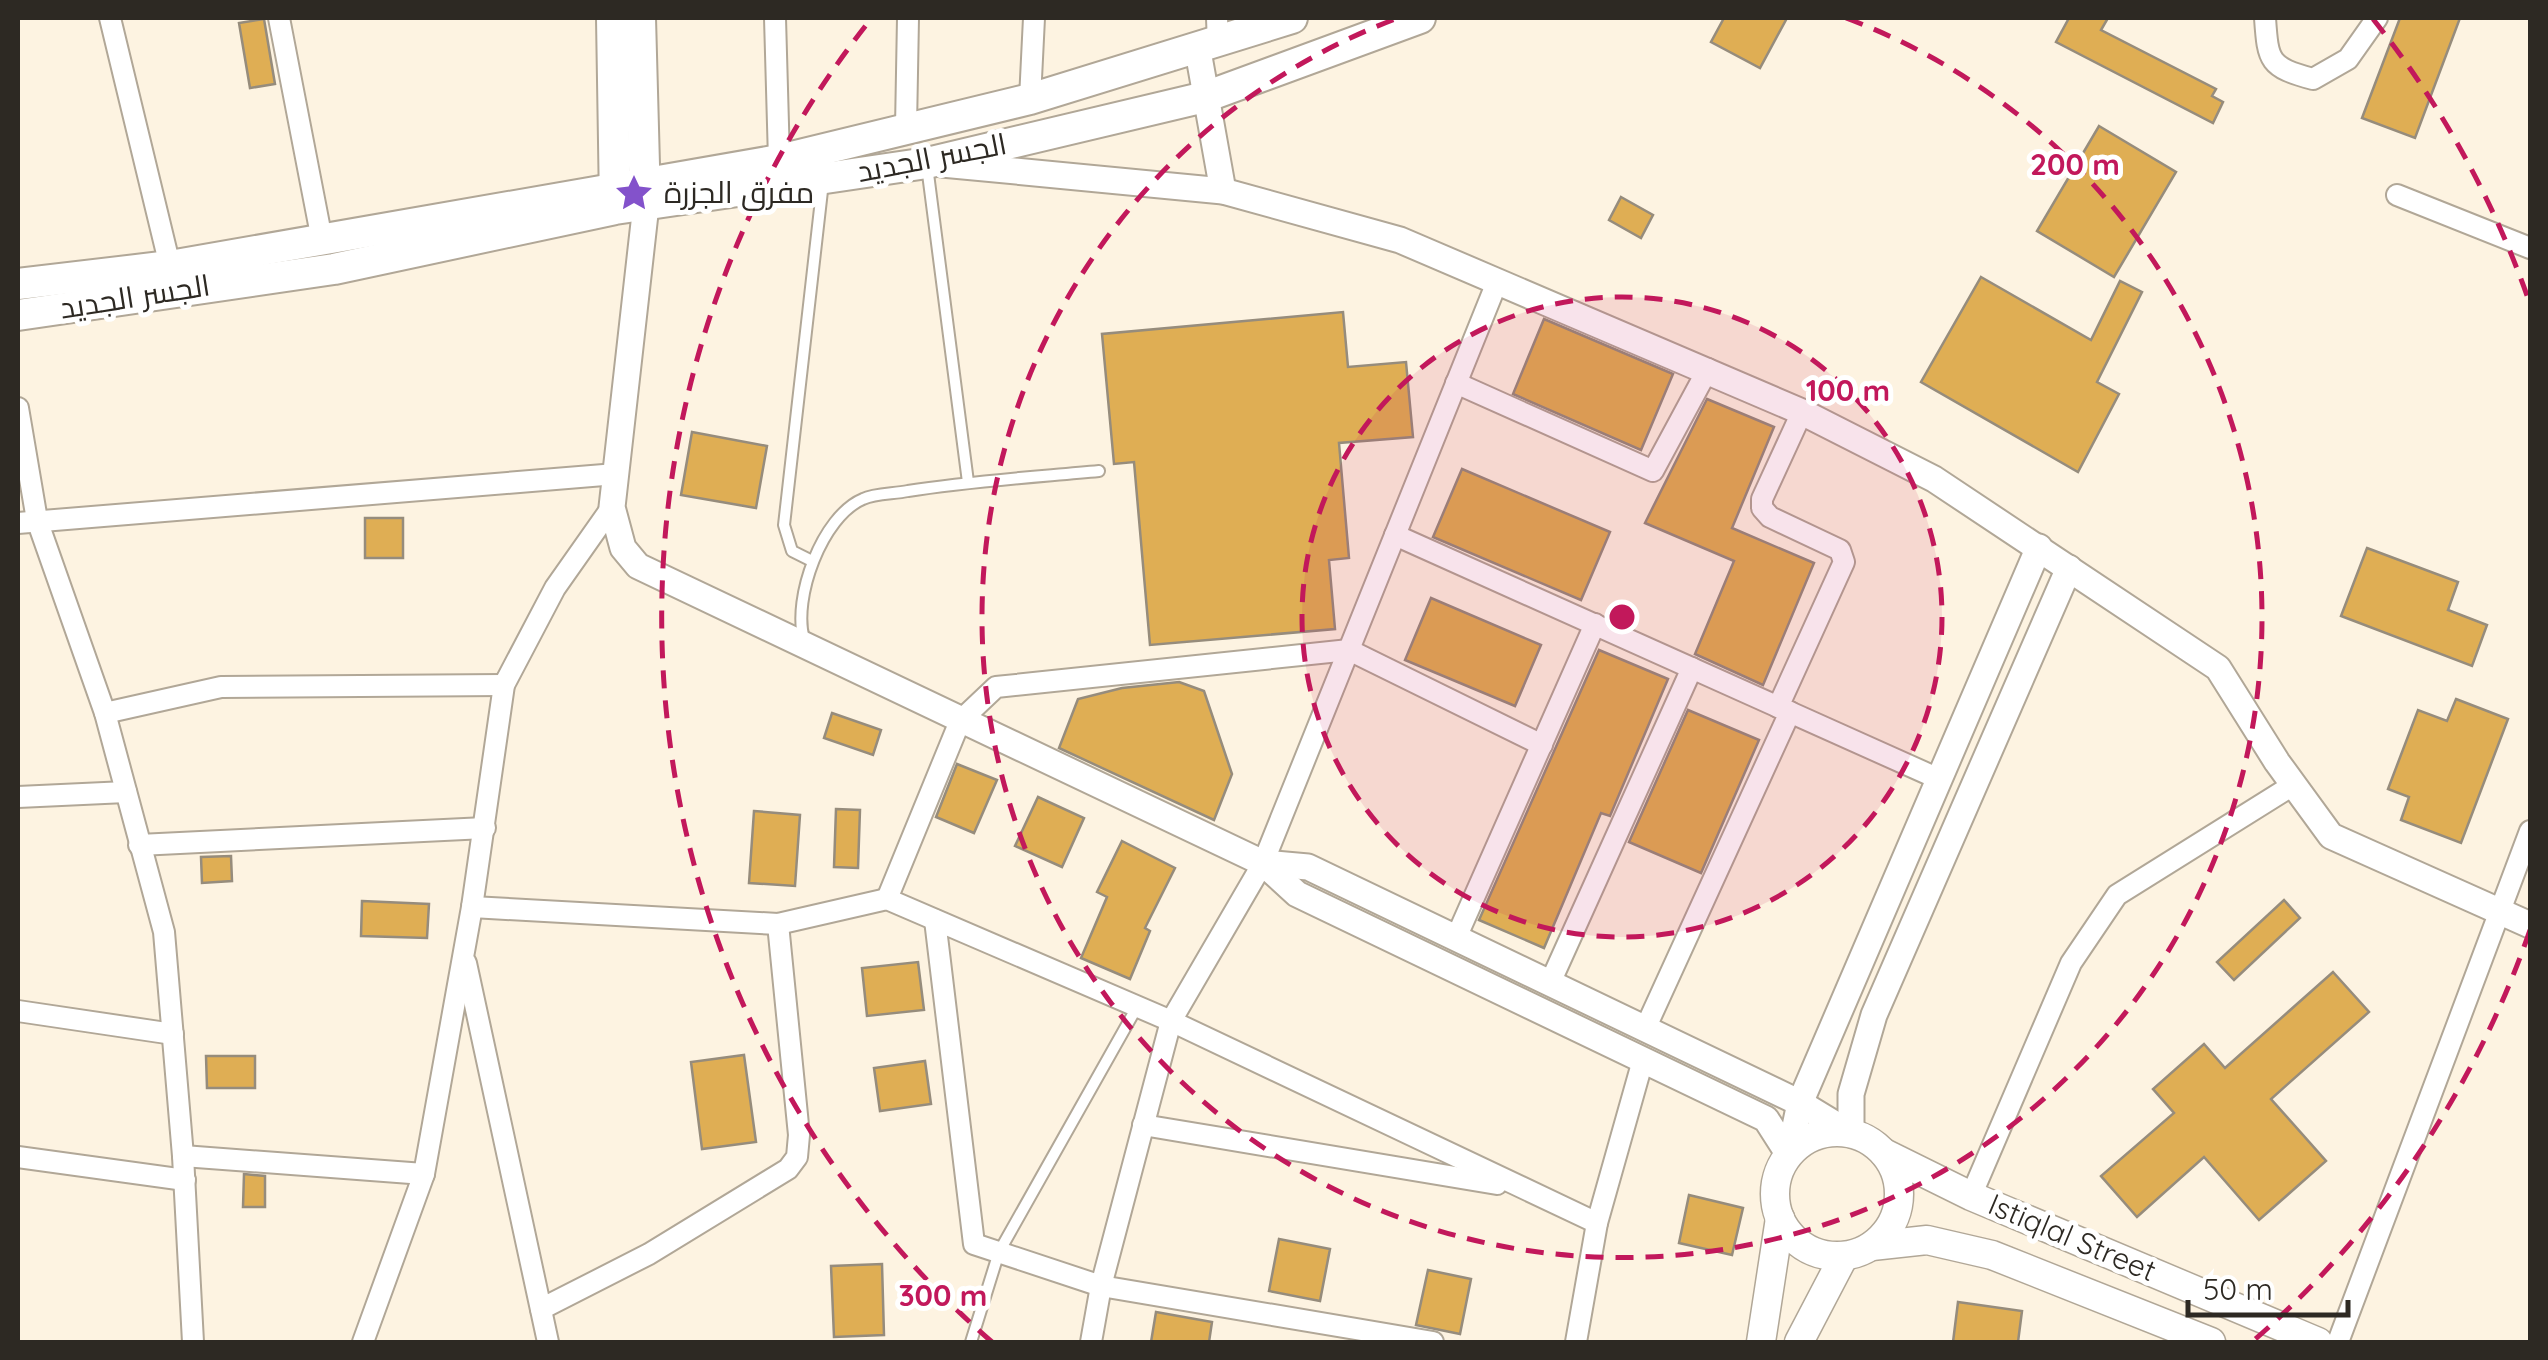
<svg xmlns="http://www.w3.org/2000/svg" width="2548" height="1360" font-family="Quicksand,Cairo,sans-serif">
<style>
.building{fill:#dfae54;stroke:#968c7c;stroke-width:2.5}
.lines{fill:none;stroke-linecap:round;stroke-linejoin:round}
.service-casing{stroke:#b1a797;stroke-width:14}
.minor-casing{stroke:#b1a797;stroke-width:24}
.tertiary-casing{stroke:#b1a797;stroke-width:29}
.secondary-casing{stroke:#b1a797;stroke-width:31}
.primary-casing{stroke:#b1a797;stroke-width:34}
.service{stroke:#fff;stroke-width:10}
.minor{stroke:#fff;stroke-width:20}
.tertiary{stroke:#fff;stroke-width:25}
.secondary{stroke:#fff;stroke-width:28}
.primary{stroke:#fff;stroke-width:30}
.ring{fill:none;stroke:#c2185b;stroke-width:5;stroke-dasharray:18 12}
.labels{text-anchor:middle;stroke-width:10;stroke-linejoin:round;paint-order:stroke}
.street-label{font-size:30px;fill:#2d2923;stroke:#fff}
.poi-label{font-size:30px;fill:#2d2923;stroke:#fff;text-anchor:start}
.centre{fill:#c2185b;stroke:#fff;stroke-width:5}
.ring-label{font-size:30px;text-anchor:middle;font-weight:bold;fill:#c2185b;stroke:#fff;stroke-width:10;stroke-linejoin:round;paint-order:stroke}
</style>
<rect width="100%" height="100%" fill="#fdf3e1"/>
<g class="building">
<polygon points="1724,18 1787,18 1760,68 1711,42"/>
<polygon points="2069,18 2108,18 2101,30 2216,89 2212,96 2223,102 2213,123 2056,42"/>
<polygon points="2400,18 2460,18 2415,138 2362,118"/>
<polygon points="264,19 275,84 250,88 239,23"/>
<polygon points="2099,126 2176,172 2114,277 2037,231"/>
<polygon points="1621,197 1653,215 1641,238 1609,220"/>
<polygon points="1981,277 2091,340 2120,281 2142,292 2097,382 2119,394 2078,472 1921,382"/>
<polygon points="1343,312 1348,367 1406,362 1413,437 1339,443 1349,558 1329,560 1335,629 1150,645 1134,462 1114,464 1102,334"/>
<polygon points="1544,319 1673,374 1641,450 1513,394"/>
<polygon points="1707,399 1774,427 1732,528 1814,563 1763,685 1695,654 1734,561 1645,523"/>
<polygon points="692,432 767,446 756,508 681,495"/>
<polygon points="1462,469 1610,532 1581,600 1433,537"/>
<rect x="365" y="518" width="38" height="40"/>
<polygon points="2367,548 2458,582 2448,610 2487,625 2472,666 2341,616"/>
<polygon points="1431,598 1541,645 1515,706 1405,660"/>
<polygon points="1599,650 1668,679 1610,816 1601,813 1544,948 1479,920"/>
<polygon points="1179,682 1204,691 1232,774 1214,820 1059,748 1078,699 1122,688"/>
<polygon points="2456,699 2508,719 2461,843 2401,820 2409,797 2388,789 2418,710 2447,721"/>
<polygon points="1688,710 1759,740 1701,873 1629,842"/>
<polygon points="832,713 881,730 873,755 824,738"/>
<polygon points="957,764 997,780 974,833 936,817"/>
<polygon points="1038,797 1084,818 1062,867 1015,846"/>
<polygon points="836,809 860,810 858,868 834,867"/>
<polygon points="754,811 800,815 795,886 749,883"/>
<polygon points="1122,841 1175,868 1145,928 1150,931 1130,979 1081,958 1107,897 1097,892"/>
<polygon points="231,856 232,881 202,883 201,857"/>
<polygon points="2284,900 2300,918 2234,980 2217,962"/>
<polygon points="362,901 429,904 427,938 361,936"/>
<polygon points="918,962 924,1010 867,1016 862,968"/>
<polygon points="2333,972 2369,1012 2271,1099 2326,1161 2259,1220 2204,1157 2137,1217 2101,1176 2174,1113 2153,1089 2204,1044 2225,1068"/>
<polygon points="744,1055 756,1142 702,1149 691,1062"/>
<polygon points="206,1056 255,1056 255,1088 207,1088"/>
<polygon points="925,1061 931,1104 880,1111 874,1068"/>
<polygon points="244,1174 265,1176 265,1207 243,1207"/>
<polygon points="1689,1195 1743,1208 1732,1255 1679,1243"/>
<polygon points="1279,1239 1330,1249 1320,1301 1269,1291"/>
<polygon points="882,1264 884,1335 834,1337 831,1266"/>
<polygon points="1428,1270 1471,1279 1460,1334 1416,1325"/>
<polygon points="1958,1302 2022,1311 2018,1342 1953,1342"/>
<polygon points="1156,1312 1212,1322 1209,1342 1151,1342"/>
</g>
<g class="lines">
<g class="service-casing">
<g id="service">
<polyline points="927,166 968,482"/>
<polyline points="812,561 792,551 784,525 823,182"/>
<path d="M804 639C792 599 822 516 863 499 875 493 894 494 908 491 971 481 1035 477 1099 471"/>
<polyline points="971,1342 999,1252 1137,1007"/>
</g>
</g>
<g class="minor-casing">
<g id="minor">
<polyline points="110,18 170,266"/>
<polyline points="279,18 322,240"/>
<polyline points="775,18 779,160"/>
<polyline points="1217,18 1218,44"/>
<path d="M2265 18C2268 62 2269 67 2313 79L2348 59 2377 18"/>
<polyline points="1030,99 1034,18"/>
<polyline points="906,127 908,18"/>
<polyline points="2397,195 2530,248"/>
<polyline points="1456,383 1653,471 1708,369"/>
<polyline points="18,408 37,520 105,713 164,932 183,1156 193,1342"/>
<polyline points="18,523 616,474"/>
<polyline points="1395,535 1939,779"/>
<polyline points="1778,707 1844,562 1840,550 1770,517 1762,508 1762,499 1802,412"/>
<polyline points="105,713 221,687 504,685"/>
<polyline points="18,797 126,792"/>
<polyline points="139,845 485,828"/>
<polyline points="887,899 960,721 996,687 1349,650 1542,745"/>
<polyline points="472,907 778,924 887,899 1171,1021 1597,1223"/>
<polyline points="935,920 974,1244 1101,1286 1433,1342"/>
<polyline points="1456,938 1595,624"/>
<polyline points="466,963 548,1342"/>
<polyline points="1550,983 1692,668"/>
<polyline points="18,1011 173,1034"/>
<polyline points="1645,1029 1790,712"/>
<polyline points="1143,1125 1497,1184"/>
<polyline points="183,1156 424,1174"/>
<polyline points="18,1157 185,1180"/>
<polyline points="1971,1196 2071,963 2117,895 2293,785"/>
<polyline points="541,1309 649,1254 788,1169 797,1157 799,1135 778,924"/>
<polyline points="363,1342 424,1174 472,907 504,685 555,588 612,507"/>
<polyline points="1091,1342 1101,1286 1171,1021 1263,863 1497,282"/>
<polyline points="1576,1342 1597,1223 1643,1060"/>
<polyline points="2338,1342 2530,831"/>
</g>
</g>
<g class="tertiary-casing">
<g id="tertiary">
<polyline points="1198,51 1223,191"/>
<polyline points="942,164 1223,191 1400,240 1802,412 1934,479 2218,668 2277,762 2331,836 2530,925"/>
<polyline points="646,205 612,507 623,548 638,566 1263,863 1297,894 1766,1119 1789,1155"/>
<polyline points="1263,863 1308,867 1800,1103 1851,1134"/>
<polyline points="1851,1134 1851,1094 1874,1015 2069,568"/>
<polyline points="1789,1155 1800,1103 2039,547"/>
</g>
</g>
<g class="secondary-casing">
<g id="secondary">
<circle cx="1837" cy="1194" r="62"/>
<polyline points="1884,1153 1971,1196 2318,1342"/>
<polyline points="1872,1246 1927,1240 1992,1255 2211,1342"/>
<polyline points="1761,1342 1780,1218"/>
<polyline points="1799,1342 1844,1256"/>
</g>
</g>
<g class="primary-casing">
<g id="primary">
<polyline points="612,18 615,204"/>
<polyline points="640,18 645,202"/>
<polyline points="18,284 170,266 779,160 1030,99 1292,18"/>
<polyline points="18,315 334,269 615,209 927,163 1205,97 1420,18"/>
</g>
</g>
<use href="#service" class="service"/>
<use href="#minor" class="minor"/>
<use href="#tertiary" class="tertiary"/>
<use href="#secondary" class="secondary"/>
<use href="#primary" class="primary"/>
</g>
<circle cx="1622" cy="617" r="320" fill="#c2185b" fill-opacity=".12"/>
<g class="ring">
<circle cx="1622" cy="617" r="320"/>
<path d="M1846 18A640 640 0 1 1 1398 18"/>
<path d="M2530 930A960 960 0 0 1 2252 1342M992 1342A960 960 0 0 1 871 19M2373 19A960 960 0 0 1 2530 304"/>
</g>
<defs>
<g id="sight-bare" transform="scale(3)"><path d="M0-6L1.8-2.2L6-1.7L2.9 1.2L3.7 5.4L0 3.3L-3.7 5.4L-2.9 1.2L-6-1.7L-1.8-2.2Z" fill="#8352cb" stroke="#fff" stroke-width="2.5" paint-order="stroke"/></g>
</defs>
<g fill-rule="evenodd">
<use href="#sight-bare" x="634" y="193"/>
</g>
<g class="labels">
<g class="street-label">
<text transform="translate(932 158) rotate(-11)" y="10">الجسر الجديد</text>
<text transform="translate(135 297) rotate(-9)" y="10">الجسر الجديد</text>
<text transform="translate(2072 1238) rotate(23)" y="10">Istiqlal Street</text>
</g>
<g class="poi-label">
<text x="664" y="203">مفرق الجزرة</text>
</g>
</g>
<circle cx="1622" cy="617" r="15" class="centre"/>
<g class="ring-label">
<text x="2075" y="175">200 m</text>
<text x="1848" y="401">100 m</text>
<text x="943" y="1306">300 m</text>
</g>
<rect width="2548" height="1360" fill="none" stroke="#2d2923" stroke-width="40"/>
<path d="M2188 1300v15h160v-15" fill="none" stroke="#2d2923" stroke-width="5"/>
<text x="2203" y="1300" font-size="30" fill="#2d2923" stroke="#ffffff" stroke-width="8" paint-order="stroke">50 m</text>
</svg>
